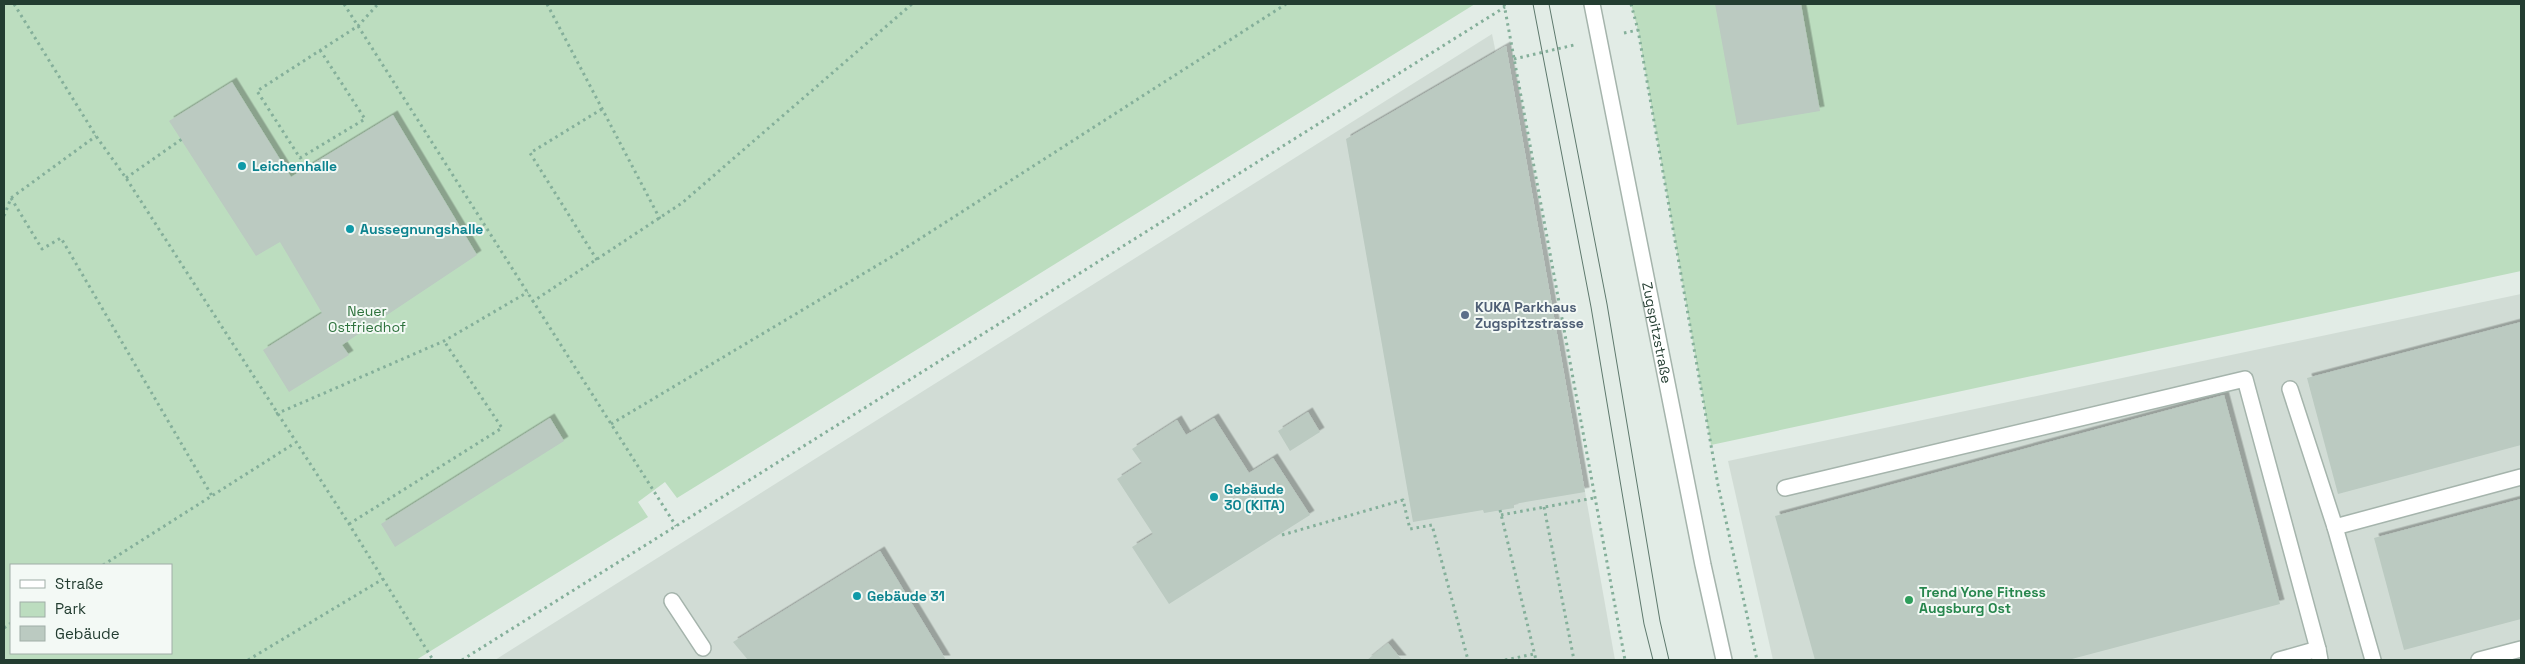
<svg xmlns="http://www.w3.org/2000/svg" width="2525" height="664" font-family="'Space Grotesk',sans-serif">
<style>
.built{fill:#d1dcd5}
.green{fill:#bcddbf;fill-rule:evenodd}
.building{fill:#bbcac1;filter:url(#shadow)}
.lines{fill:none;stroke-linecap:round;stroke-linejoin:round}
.minor-casing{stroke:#a5b4ac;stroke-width:18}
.path{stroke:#84af9a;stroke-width:3;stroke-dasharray:2.5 4;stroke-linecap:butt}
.minor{stroke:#fff;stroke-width:15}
.tram{stroke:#5d786c;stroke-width:1}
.culture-dot{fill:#0f9aa8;stroke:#f3f9f5;stroke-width:2}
.service-dot{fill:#5c6f8a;stroke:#f3f9f5;stroke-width:2}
.leisure-dot{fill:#2e9e5b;stroke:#f3f9f5;stroke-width:2}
.labels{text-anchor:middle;stroke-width:4;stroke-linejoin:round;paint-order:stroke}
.culture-label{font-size:14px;font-weight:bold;fill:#0d838f;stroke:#f3f9f5;text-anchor:start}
.service-label{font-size:14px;font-weight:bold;fill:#4e5e75;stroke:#f3f9f5;text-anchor:start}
.park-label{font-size:14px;fill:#2e723d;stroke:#f3f9f5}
.street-label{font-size:14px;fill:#233d31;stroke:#f3f9f5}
.leisure-label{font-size:14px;font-weight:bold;fill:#27864d;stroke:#f3f9f5;text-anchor:start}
</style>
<defs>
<filter id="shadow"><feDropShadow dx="4.5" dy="-4.5" stdDeviation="0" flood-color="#0004"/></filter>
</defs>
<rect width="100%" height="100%" fill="#e2ece6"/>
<g class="built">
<polygon points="1492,34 1585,492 1615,660 495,660"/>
<polygon points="2521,294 2521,660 1773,660 1728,461"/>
</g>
<g class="green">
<path d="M4 4H1475L677 498 665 482 638 502 648 517 416 660H4ZM11 565H171V653H11Z"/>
<polygon points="1631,4 2521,4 2521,271 1711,445 1638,30"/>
</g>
<g class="building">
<polygon points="1715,4 1801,4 1820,111 1737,125"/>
<polygon points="1506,46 1585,492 1514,504 1514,508 1484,513 1483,510 1413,522 1346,139"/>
<polygon points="232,82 291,177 393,115 477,255 342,345 349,355 289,392 263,350 322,313 280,242 256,256 169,121"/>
<polygon points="2521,322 2521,445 2338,494 2307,378"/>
<polygon points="2224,395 2280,604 2068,660 1815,660 1775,516"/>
<polygon points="1308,412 1320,432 1290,451 1278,431"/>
<polygon points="550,418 564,441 395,547 381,524"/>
<polygon points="1214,418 1249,473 1273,458 1310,515 1169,604 1132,547 1153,534 1117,479 1142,463 1132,449 1177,420 1186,435"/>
<polygon points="2521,499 2521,619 2404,650 2374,538"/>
<polygon points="880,551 946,660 748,660 733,642"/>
<polygon points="1388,643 1402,660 1367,660"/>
</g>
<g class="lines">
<g class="minor-casing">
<g id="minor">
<path id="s1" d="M1592 4 1703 565 1724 660"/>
<polyline points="2290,389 2335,527 2373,660"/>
<polyline points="1785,488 2245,379 2318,649"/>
<polyline points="2335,527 2521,477"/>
<polyline points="672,601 703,648"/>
<polyline points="2279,660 2318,649 2320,660"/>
<polyline points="2479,660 2521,649"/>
</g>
</g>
<g class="path">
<polyline points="14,4 96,136 126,178 349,524 433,660"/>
<polyline points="344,4 676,526"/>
<polyline points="547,4 660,219"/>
<polyline points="1504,4 1625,660"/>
<polyline points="1631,4 1638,30 1718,485 1757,660"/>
<polyline points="1624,33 1638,30"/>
<polyline points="320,50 365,119 300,158 257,91 358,26 378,4"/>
<polyline points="1514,59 1574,45"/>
<polyline points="126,178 182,139"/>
<polyline points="11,198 42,249 61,238 212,496"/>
<polyline points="4,216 11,198 96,136"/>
<polyline points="597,260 530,153 602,109"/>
<polyline points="532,302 682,203 912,4"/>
<polyline points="276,414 444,341 528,292"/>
<polyline points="611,424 893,256 1286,4"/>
<polyline points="1544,507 1574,660"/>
<polyline points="1500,510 1536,660"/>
<polyline points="1501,515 1594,498"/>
<polyline points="349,524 502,428 444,341"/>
<polyline points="1282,535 1403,500 1410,529 1432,525 1468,660"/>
<polyline points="103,565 295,443"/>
<polyline points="4,628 11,623"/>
<polyline points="248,660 383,579"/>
<polyline points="462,660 1505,7"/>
<polyline points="1505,660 1534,654"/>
</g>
<use href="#minor" class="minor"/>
<g class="tram">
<polyline points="1533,4 1591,307 1644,624 1653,660"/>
<polyline points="1549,4 1607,304 1660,621 1669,660"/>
</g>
</g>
<g class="culture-dot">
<circle cx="242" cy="166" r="5"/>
<circle cx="350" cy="229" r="5"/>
<circle cx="1214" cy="497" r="5"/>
<circle cx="857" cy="596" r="5"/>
</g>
<circle class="service-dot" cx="1465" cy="315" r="5"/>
<circle class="leisure-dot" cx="1909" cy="600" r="5"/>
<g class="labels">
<g class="culture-label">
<text x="252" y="171">Leichenhalle</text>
<text x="360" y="234">Aussegnungshalle</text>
<text x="1224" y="494">Gebäude<tspan x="1224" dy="16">30 (KITA)</tspan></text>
<text x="867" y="601">Gebäude 31</text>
</g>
<g class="service-label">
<text x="1475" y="312">KUKA Parkhaus<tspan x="1475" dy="16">Zugspitzstrasse</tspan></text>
</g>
<g class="park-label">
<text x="367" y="316">Neuer<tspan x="367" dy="16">Ostfriedhof</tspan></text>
</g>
<g class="street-label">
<text dy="5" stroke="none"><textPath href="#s1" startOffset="335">Zugspitzstraße</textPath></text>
</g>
<g class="leisure-label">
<text x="1919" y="597">Trend Yone Fitness<tspan x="1919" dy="16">Augsburg Ost</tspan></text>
</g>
</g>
<rect width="2525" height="664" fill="none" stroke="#233d31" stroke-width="10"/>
<rect x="10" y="564" width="162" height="90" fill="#f3f9f5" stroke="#a0aea7"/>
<rect x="20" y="580" width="25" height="8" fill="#ffffff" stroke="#a0aea7"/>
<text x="55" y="589" font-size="15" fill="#233d31">Straße</text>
<rect x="20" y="602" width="25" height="15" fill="#bcddbf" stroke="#a0aea7"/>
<text x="55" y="614" font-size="15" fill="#233d31">Park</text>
<rect x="20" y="626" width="25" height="15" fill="#bbcac1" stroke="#a0aea7"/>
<text x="55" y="639" font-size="15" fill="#233d31">Gebäude</text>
</svg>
